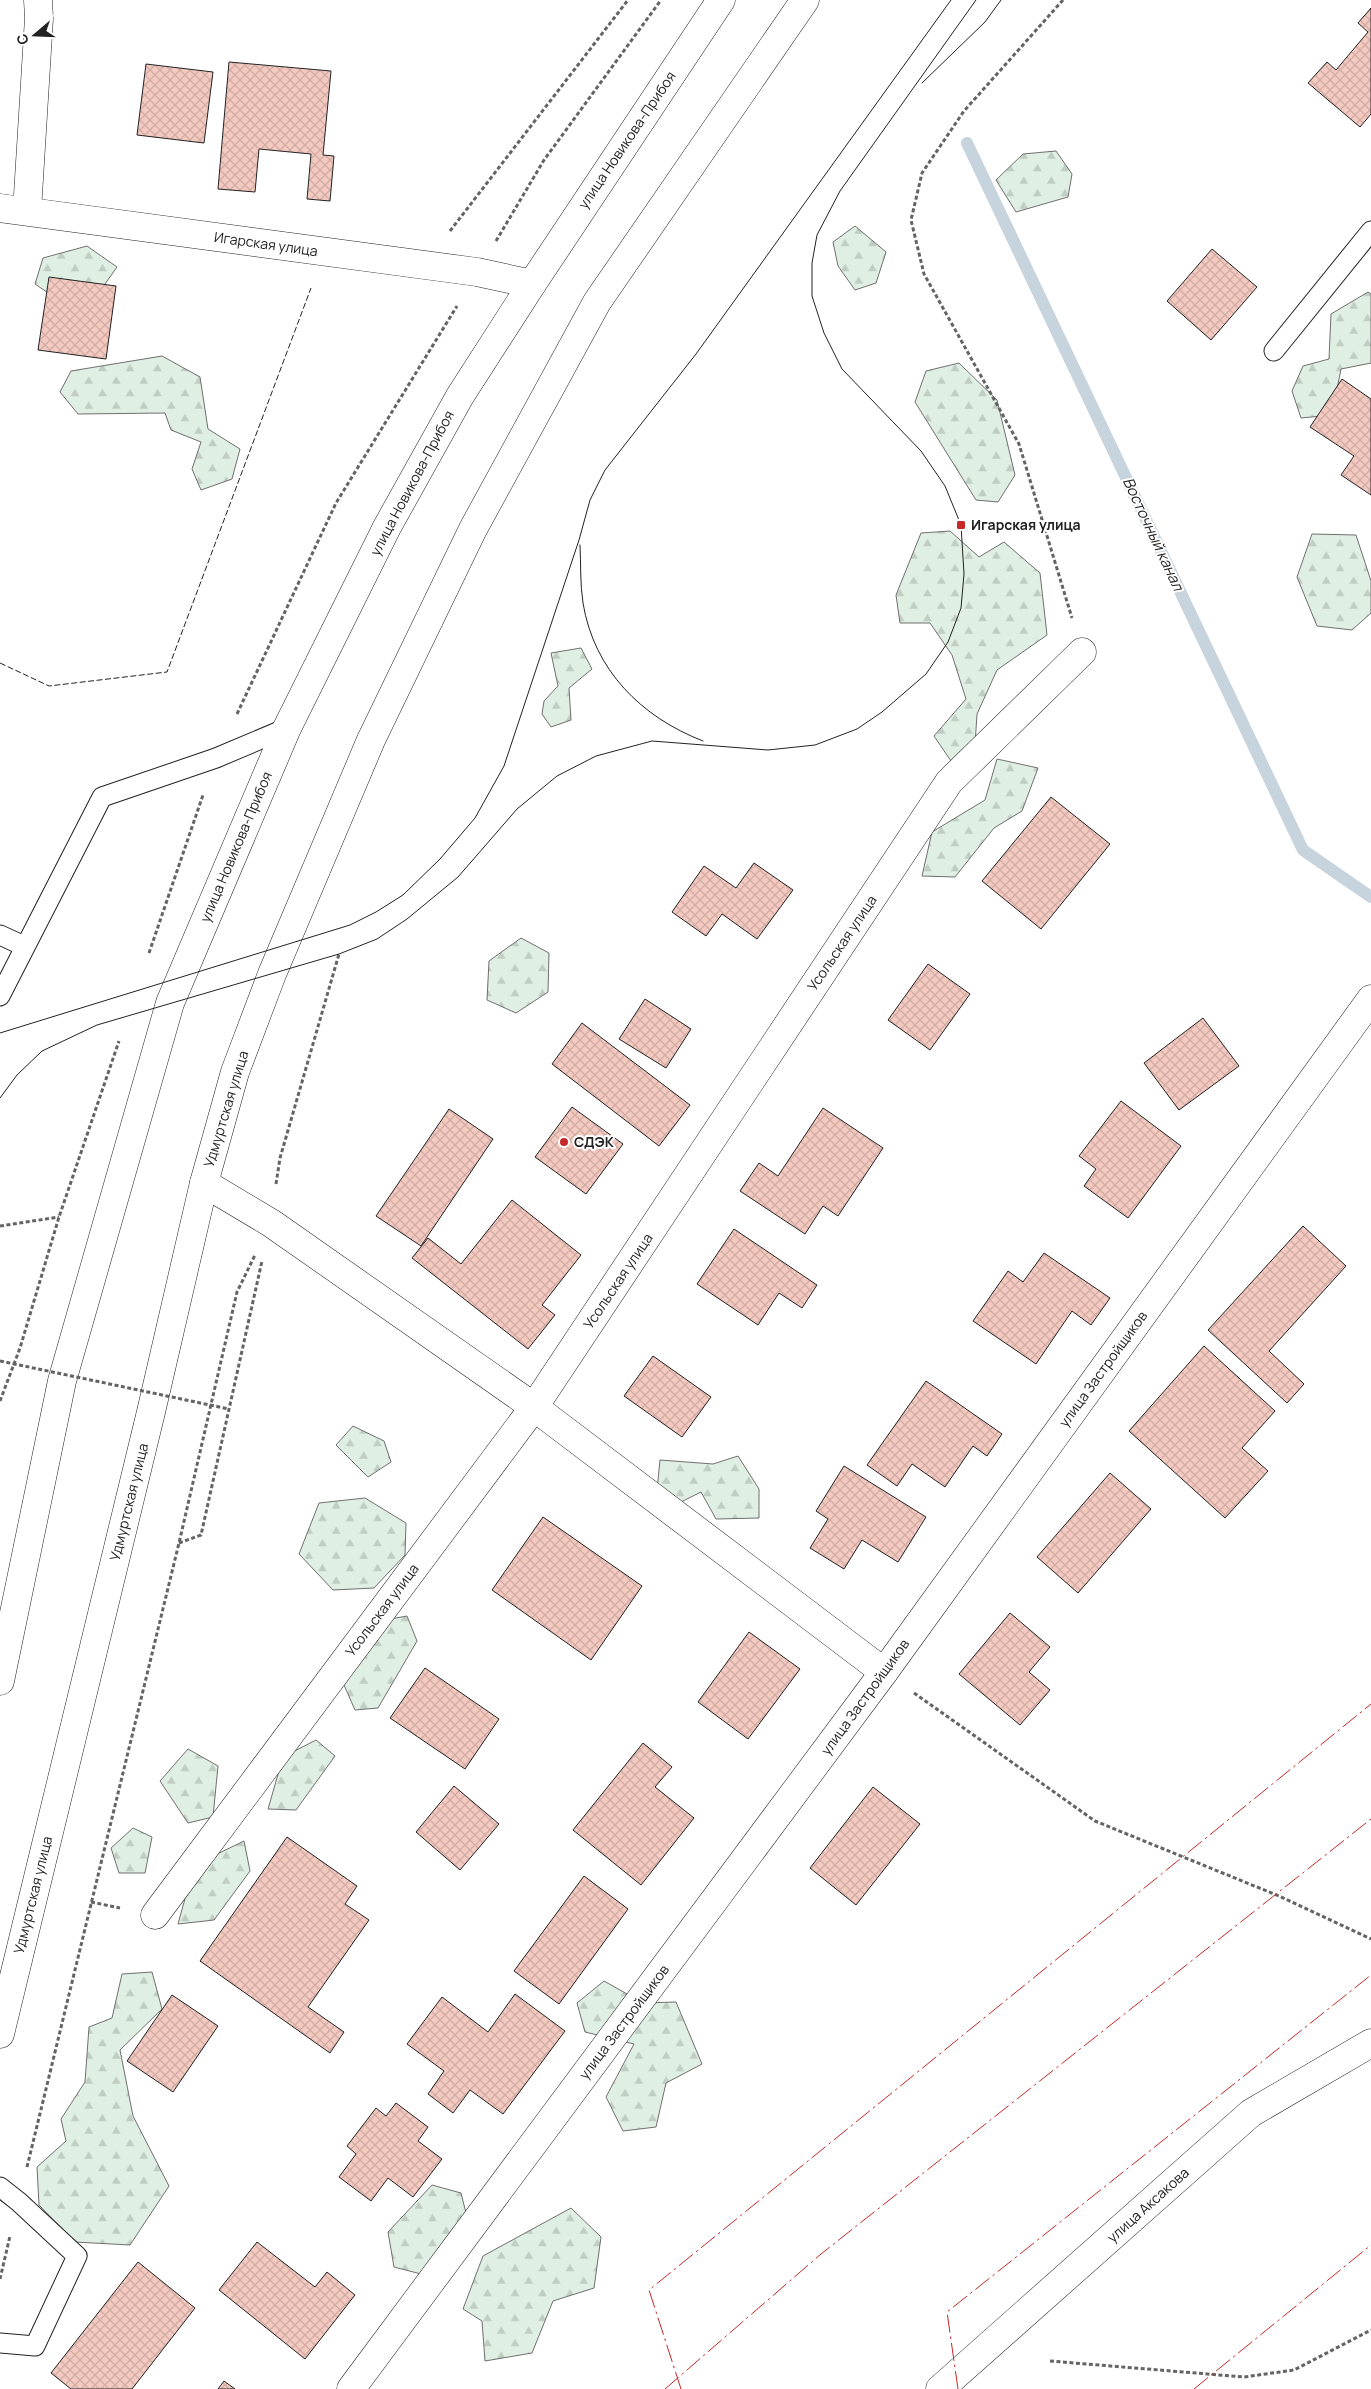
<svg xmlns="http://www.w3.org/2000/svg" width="1371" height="2389" font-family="Manrope,sans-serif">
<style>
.forest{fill:url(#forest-firs);stroke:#6f6f6f}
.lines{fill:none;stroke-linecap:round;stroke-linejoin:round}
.stream{stroke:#c7d3dd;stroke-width:12}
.building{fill:url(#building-cross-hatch);stroke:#222}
.lane-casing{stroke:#222;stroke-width:21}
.street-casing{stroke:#222;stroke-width:29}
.secondary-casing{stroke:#222;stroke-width:29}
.primary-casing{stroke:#222;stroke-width:29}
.path{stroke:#646464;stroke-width:3;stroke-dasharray:4 2.5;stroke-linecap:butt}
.lane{stroke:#fff;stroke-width:19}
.street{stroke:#fff;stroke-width:28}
.secondary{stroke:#fff;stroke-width:28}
.primary{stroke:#fff;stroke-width:28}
.tram{stroke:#222;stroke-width:1}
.path-bridge{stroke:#646464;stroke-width:3;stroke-dasharray:4 2.5;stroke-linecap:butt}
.fence{stroke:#222;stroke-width:1;stroke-dasharray:6 2.5;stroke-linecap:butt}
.power{stroke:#c62828;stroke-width:1;stroke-dasharray:18 4 2.5 4;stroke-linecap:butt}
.poi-dot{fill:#c62828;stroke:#fff;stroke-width:2}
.labels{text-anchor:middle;stroke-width:4;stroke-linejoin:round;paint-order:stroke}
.street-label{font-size:14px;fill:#222;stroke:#fff}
.poi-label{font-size:14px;font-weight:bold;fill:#222;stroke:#fff;text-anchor:start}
.water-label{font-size:15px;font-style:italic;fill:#222;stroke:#fff}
</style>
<defs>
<pattern id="forest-firs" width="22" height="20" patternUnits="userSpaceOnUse" patternTransform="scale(1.25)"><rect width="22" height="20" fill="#e0efe3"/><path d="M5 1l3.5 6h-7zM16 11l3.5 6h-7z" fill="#c0cdc2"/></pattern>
<pattern id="building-cross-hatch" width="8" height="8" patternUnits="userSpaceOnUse" patternTransform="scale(1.25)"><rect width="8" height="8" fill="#f3c9c0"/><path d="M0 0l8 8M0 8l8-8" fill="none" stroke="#d0aca5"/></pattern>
</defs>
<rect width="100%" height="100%" fill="#fff"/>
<g class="forest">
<polygon points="1056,151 1072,174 1068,197 1016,212 996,180 1023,154"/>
<polygon points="855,226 886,252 876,283 855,290 838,266 833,242"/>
<polygon points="87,246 117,267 100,291 60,301 35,284 43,258"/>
<polygon points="1368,292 1371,294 1371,363 1341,369 1332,415 1301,418 1292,391 1303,366 1329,359 1331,314"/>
<polygon points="162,356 200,377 208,429 240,449 232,479 201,490 192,469 201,442 171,430 165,413 78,414 60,392 71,371"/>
<polygon points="959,363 997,400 1015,475 998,502 976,500 915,402 926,371"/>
<polygon points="950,531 979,557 1004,542 1040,573 1047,635 997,670 977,714 975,745 951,761 934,736 966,699 952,655 930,623 900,623 896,595 921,533"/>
<polygon points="1312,534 1356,535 1371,581 1371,613 1352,630 1317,626 1297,577"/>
<polygon points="581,648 592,669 569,688 571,720 551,727 542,714 544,701 558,686 551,653"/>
<polygon points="997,759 1038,768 1022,811 994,828 955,877 922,876 932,832 985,800"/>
<polygon points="521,938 549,953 548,992 516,1013 487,1000 489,961"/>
<polygon points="353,1426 384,1441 391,1462 368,1477 336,1445"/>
<polygon points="738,1456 759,1489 759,1518 716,1519 701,1492 681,1502 657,1490 660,1460 713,1464"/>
<polygon points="365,1498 406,1523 405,1555 374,1588 333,1590 299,1554 319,1503"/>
<polygon points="407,1616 417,1641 378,1708 355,1710 344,1685 385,1620"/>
<polygon points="316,1740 335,1756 296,1810 268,1809 283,1757"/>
<polygon points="188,1749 218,1766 213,1817 188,1823 160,1781"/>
<polygon points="133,1828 152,1837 145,1873 119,1873 111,1848"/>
<polygon points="244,1841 250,1871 214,1920 178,1924 186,1895 207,1859"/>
<polygon points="152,1972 162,2009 120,2050 133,2116 169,2186 130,2245 75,2242 39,2205 37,2167 66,2141 61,2119 85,2082 89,2027 112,2018 122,1974"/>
<polygon points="604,1981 643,2003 676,2002 702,2064 666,2083 656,2127 623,2131 606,2097 634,2044 585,2032 577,2003"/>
<polygon points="432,2185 461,2193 467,2217 421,2274 394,2267 388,2232"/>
<polygon points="571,2208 601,2237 594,2288 553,2301 532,2353 485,2361 482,2321 463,2309 483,2256"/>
</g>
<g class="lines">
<polyline class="stream" points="967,143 1303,850 1371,897"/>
</g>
<g class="building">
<polygon points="1371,8 1371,114 1360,127 1308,83 1327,62 1336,70 1368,32 1358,23"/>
<polygon points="229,62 331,71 323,155 334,156 330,201 307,199 311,154 259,149 255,192 218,189"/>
<polygon points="146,64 213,72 204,143 137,135"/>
<polygon points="1212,249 1257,287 1211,340 1167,301"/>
<polygon points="49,277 116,286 106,359 38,350"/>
<polygon points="1342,379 1371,399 1371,495 1341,475 1354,456 1310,427"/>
<polygon points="1051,797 1110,844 1041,929 982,881"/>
<polygon points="754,863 793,890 757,939 722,914 706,936 672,912 704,866 736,888"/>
<polygon points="928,964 970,994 930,1050 888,1020"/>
<polygon points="645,999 691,1029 666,1068 619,1039"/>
<polygon points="1203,1018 1239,1066 1179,1110 1144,1063"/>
<polygon points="582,1023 690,1105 659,1146 552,1064"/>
<polygon points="1121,1101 1181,1146 1128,1218 1084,1186 1096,1169 1079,1156"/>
<polygon points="572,1107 623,1144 586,1194 535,1157"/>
<polygon points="823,1108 883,1148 838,1216 823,1206 805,1234 740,1191 759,1163 778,1176"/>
<polygon points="449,1109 493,1139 421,1246 376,1216"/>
<polygon points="512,1200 581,1255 542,1305 555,1315 528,1349 412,1258 428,1238 461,1264"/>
<polygon points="1303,1226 1346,1266 1269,1351 1304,1384 1287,1403 1208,1330"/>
<polygon points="734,1229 817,1285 802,1308 779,1293 758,1325 697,1284"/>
<polygon points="1044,1253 1110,1298 1091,1325 1072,1311 1036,1364 973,1321 1008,1271 1023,1282"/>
<polygon points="1204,1346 1275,1411 1242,1448 1268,1471 1225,1518 1129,1431"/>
<polygon points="653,1356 711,1397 682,1437 624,1396"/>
<polygon points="926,1381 1002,1434 987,1456 973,1446 945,1487 912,1464 897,1486 867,1465"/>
<polygon points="844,1466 926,1517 898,1562 862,1540 844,1569 810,1548 828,1519 816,1511"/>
<polygon points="1110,1473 1151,1509 1078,1593 1037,1557"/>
<polygon points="543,1517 642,1586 591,1660 492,1590"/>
<polygon points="1010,1613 1050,1647 1029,1672 1050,1690 1020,1725 959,1674"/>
<polygon points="749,1632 800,1669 748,1739 698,1702"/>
<polygon points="425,1668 499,1719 465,1769 390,1718"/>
<polygon points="643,1743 672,1767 655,1787 694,1818 641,1885 573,1830"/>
<polygon points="454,1786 499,1824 460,1870 416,1832"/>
<polygon points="873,1787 920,1824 856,1905 810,1868"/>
<polygon points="287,1837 357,1886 345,1904 369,1920 308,2007 344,2032 330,2053 200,1961"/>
<polygon points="584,1876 628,1909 559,2004 514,1971"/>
<polygon points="515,1994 565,2031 503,2114 470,2090 453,2113 428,2094 444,2071 407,2044 442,1997 488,2032"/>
<polygon points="172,1995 218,2026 173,2092 127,2061"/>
<polygon points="396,2103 428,2127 418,2141 442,2159 413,2197 388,2178 371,2201 339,2177 356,2154 347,2146 376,2108 386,2116"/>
<polygon points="257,2242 315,2287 327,2272 355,2295 305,2359 219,2290"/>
<polygon points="138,2262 195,2308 132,2389 71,2389 51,2373"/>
<polygon points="224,2381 235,2389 218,2389"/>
</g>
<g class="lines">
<g class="lane-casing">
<g id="lane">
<polyline points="1274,351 1371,231"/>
<polyline points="0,935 24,946"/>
<polyline points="0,996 102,797 216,758 287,728"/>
<polyline points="0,2187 19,2202 77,2256 35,2346 0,2343"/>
</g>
</g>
<g class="street-casing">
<g id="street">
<polyline points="0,208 477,272 532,284"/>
<polyline points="27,211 39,18 38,0"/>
<polyline points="204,1183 271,1223 534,1407 884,1672"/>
<polyline points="155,1915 534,1407 949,782 1082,652"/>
<polyline points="351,2389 884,1672 1371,999"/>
</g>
</g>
<g class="secondary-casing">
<polyline id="secondary" points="940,2389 1251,2113 1371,2043"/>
</g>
<g class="primary-casing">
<g id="primary">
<polyline points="0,1681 62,1381 170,1003 287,728 387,527 460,396 532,284 721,0"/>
<polyline points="0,2034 151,1412 204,1183 235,1072 272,974 371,740 473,529 597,302 805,0"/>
</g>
</g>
<g class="path">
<polyline points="1063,0 964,111 922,173 911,220 924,274 1019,444 1072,618"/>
<polyline points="450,231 628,0"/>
<polyline points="496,241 544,160 661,0"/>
<polyline points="237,714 336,503 457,306"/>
<polyline points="149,953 203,795"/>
<polyline points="276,1184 280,1158 339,954"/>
<polyline points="0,1226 59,1217"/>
<polyline points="0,1401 20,1348 59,1217 119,1041"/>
<polyline points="179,1543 201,1535 262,1261"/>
<polyline points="914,1693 1095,1821 1279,1896 1371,1939"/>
<polyline points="91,1902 120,1908"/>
<polyline points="27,2167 179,1543 237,1292 255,1255"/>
<polyline points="0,2279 10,2236"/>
<polyline points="1050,2361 1244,2377 1294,2370 1371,2330"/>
</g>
<use href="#lane" class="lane"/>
<use href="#street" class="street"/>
<use href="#secondary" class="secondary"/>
<use href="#primary" class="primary"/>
<g class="tram">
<polyline points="922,83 985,22 1001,0"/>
<path d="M580 545C581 564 580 584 583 603 594 670 641 717 703 741"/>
<polyline points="0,1033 350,925 376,912 403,895 440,859 475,818 504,766 579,540 590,500 605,470 696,354 951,0"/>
<polyline points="0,1098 17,1075 42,1051 97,1025 339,954 377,939 407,919 458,877 517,809 557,776 596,756 652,741 768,750 815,745 857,729 882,712 926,674 948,642 961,608 964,574 961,525 945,486 921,451 842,369 824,333 812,296 812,263 817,235 840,191 976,0"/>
</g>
<polyline class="path-bridge" points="0,1361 229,1409"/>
<polyline class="fence" points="0,663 49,686 167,672 311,288"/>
<g class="power">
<polyline points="665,2389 821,2254 1371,1819"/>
<polyline points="681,2389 649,2290 1371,1704"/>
<polyline points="958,2389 947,2312 1371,1975"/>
<polyline points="1194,2389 1371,2245"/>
</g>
</g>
<g class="poi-dot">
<rect x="956" y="520" width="10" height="10" rx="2.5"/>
<circle cx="564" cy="1142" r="5"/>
</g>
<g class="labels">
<g class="street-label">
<text transform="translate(627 140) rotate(-56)" y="5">улица Новикова-Прибоя</text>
<text transform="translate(266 244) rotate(8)" y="5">Игарская улица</text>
<text transform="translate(412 483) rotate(-62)" y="5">улица Новикова-Прибоя</text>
<text transform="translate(236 847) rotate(-67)" y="5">улица Новикова-Прибоя</text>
<text transform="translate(842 943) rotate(-56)" y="5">Усольская улица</text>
<text transform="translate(226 1109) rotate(-73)" y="5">Удмуртская улица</text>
<text transform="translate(618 1281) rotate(-56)" y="5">Усольская улица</text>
<text transform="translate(1103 1369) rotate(-54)" y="5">улица Застройщиков</text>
<text transform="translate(129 1502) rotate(-76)" y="5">Удмуртская улица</text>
<text transform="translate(382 1610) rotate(-53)" y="5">Усольская улица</text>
<text transform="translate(865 1697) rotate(-54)" y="5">улица Застройщиков</text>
<text transform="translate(33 1895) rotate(-76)" y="5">Удмуртская улица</text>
<text transform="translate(624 2022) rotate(-53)" y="5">улица Застройщиков</text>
<text transform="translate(1148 2205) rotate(-42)" y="5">улица Аксакова</text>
</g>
<g class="poi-label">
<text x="971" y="530">Игарская улица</text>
<text x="574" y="1147">СДЭК</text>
</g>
<g class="water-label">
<text transform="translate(1153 534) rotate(65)" y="5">Восточный канал</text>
</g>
</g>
<g transform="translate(35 35) rotate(251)" stroke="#ffffff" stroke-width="4" paint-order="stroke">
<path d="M0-4L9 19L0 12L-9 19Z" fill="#222222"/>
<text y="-8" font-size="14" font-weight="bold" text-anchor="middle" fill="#222222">С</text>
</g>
</svg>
